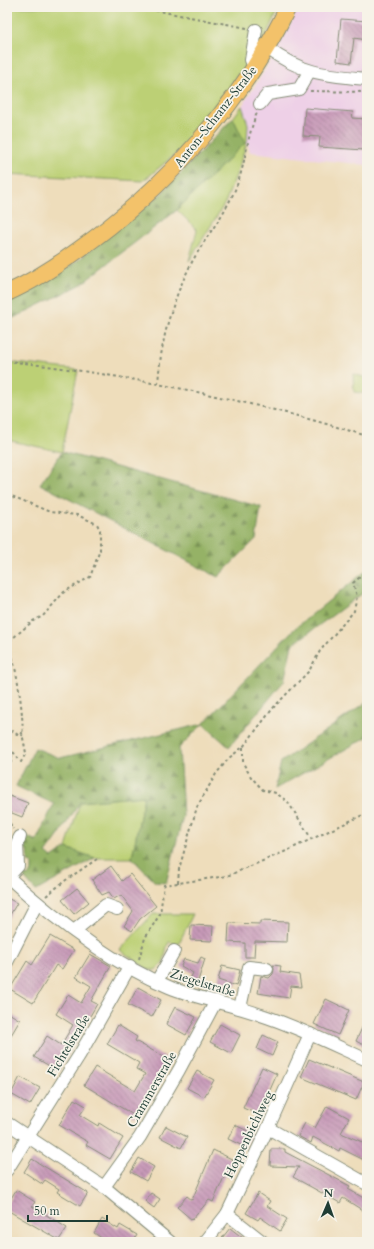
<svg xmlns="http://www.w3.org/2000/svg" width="374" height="1249" font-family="Cardo,serif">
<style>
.built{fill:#eed0e7}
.grass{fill:#bcd074;stroke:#6e8654}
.forest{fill:url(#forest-firs);stroke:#5a784d}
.building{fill:url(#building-back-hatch)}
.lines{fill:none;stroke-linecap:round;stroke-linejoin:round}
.minor-casing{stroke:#868d78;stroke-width:14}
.major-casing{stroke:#868d78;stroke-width:18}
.path{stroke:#868d78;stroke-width:2;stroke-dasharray:3 3;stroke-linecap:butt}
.minor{stroke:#fff;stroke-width:12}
.major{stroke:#f3c26a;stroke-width:16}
.labels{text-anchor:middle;stroke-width:3.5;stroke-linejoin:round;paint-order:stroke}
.street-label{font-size:13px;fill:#1f3d34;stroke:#f7f3e8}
</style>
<defs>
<pattern id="forest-firs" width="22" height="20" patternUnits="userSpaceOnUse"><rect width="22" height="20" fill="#95b266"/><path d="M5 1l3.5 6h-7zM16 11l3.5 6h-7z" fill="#799255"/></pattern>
<pattern id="building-back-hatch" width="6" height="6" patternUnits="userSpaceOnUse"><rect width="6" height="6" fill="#c799b8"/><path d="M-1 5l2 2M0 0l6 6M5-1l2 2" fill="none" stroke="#a17e96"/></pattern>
</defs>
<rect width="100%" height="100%" fill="#f7f3e8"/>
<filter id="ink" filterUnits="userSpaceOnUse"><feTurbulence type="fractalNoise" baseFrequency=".025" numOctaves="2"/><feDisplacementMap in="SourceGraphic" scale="8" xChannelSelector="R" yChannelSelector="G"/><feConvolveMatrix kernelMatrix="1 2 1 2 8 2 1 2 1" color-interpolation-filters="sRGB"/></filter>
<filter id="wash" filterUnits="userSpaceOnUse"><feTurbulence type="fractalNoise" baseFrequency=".012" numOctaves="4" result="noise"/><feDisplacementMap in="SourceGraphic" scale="16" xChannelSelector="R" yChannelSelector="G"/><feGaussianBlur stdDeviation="0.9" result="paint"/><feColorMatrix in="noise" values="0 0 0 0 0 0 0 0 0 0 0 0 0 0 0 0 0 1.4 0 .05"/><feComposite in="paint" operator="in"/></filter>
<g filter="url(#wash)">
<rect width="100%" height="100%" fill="#edb"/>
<polygon class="built" points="299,7 367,7 367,165 250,152 247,142 248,124 242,106 275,54"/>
<g class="grass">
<polygon points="7,7 279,7 266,35 240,78 190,142 143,181 7,174"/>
<polygon points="242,106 248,124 247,142 237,173 225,203 189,261 197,230 177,210 244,143 233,118"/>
<polygon points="7,362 78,370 62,452 7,440"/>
<polygon points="353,374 367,378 367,394 354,392"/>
<polygon points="144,796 132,858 95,858 66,848 80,802"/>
<path d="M153 914H193L178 945 169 942C163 954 169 960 155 970H149L120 950Z"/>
</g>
<g class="forest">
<polygon points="233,118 245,143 177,210 80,285 7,321 7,302 73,264 160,195"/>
<polygon points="62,452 261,507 256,539 218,577 40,484"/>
<polygon points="367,570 367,600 363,593 292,645 284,681 229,747 203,724 179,748 183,816 166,883 155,882 132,858 144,796 80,802 59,835 46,853 52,858 66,848 95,858 36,891 18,871 20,870 27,876 32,872 32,863 28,862 28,852 24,847 26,836 36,841 54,804 16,786 35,748 60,758 203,724 294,629"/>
<polygon points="367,702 367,737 275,789 281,762"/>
</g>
<g id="blocks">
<g class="building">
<polygon points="341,19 367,21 367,40 354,38 351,63 337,61"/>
<polygon points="305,108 353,112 352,118 366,119 364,150 319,147 320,137 303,136"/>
<polygon points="7,795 28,803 22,817 7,811"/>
<polygon points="111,866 122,881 130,874 156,906 140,919 132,931 124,926 133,911 121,895 114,899 109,892 102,895 92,880"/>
<polygon points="77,888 89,902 74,914 62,900"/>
<polygon points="7,898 17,903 7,920"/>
<polygon points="260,921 288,922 287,942 255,941 254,957 245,957 245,943 228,942 229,923 260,924"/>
<polygon points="191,925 213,926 212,941 190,940"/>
<polygon points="50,936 74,950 62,969 56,965 33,1003 10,989 27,961 32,965"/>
<polygon points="90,954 111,966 91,1001 97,1004 58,1071 34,1057 47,1036 61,1045 73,1025 56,1014 68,995 81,1003 91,986 76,977"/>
<polygon points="201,957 205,959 198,981 190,979 193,973 181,966 184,959 198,963"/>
<polygon points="273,965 281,966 280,972 299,975 301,987 291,986 289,998 258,993 261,976 269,978 273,974 274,969"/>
<polygon points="222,966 240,970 236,986 218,980"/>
<polygon points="138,987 161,1000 152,1017 128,1005"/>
<polygon points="326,999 349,1010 338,1035 314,1024"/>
<polygon points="175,1007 196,1017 186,1035 166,1024"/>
<polygon points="7,1012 20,1020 7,1042"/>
<polygon points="367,1017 367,1047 356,1041"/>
<polygon points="220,1024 240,1035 231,1053 210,1042"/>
<polygon points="118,1025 137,1037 135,1041 170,1060 158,1081 156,1080 135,1116 84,1085 95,1067 135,1091 145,1074 136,1069 139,1063 107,1044"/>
<polygon points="263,1035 278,1042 272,1056 257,1049"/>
<polygon points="309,1059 364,1082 356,1100 301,1077"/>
<polygon points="262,1067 277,1074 259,1115 243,1108"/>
<polygon points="197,1071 214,1080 204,1097 187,1088"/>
<polygon points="20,1077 40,1088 30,1105 11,1094"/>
<polygon points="74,1099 86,1106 80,1115 98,1126 99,1123 123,1138 110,1159 86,1145 88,1142 59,1125"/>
<polygon points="327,1106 349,1118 341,1133 367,1144 367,1153 364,1160 340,1148 339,1151 313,1137 311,1143 298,1136 305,1123 315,1128"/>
<polygon points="235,1125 252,1133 245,1147 228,1139"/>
<polygon points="166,1126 187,1137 181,1148 160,1137"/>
<polygon points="271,1149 285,1149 285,1152 350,1186 348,1189 367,1200 367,1213 343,1198 340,1203 293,1177 299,1167 270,1166"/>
<polygon points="213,1150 238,1162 230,1178 225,1175 213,1202 209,1200 192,1220 177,1207 187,1196 192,1200"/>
<polygon points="139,1158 154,1167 146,1181 131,1172"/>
<polygon points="32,1159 88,1193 80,1206 57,1192 59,1189 45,1180 42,1184 24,1172"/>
<polygon points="16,1190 35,1202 32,1206 67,1228 59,1240 7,1210 7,1205"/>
<polygon points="151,1193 160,1199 154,1208 145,1201"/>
<polygon points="258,1193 270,1201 267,1206 287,1219 280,1231 260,1217 258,1220 246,1213"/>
<polygon points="102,1219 118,1229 120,1225 137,1235 133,1242 108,1242 94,1233"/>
<polygon points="230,1228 248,1242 219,1242"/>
</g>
</g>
</g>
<g filter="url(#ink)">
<use href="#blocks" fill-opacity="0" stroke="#868d78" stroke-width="1"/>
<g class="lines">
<g class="minor-casing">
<g id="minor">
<path d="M267 48C302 74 325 75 367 79"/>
<polyline points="254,67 251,60 256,30"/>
<polyline points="260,104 268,94 299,89 309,72"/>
<path d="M7 876C53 918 111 963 169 987 198 999 231 1004 261 1015 298 1027 332 1044 367 1060"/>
<polyline points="8,877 18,866 17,843 20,837"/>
<polyline points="74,931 106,905 117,909"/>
<polyline points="7,962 37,903"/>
<polyline points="157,981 174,951"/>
<polyline points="240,1008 249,967 267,969"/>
<polyline points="7,1123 104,1187 170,1242"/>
<polyline points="268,1128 367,1184"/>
<polyline points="7,1170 80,1054 130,966"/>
<polyline points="104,1187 140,1137 179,1070 216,1001"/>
<polyline points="227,1214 263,1242"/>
<polyline points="205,1242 227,1214 268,1128 310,1034"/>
</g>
</g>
<g class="major-casing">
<path id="major" d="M7 293C32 282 55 267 77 251 164 190 242 103 288 7"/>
</g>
<g class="path">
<polyline points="138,7 247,28"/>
<polyline points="310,91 367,92"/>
<path d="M7 361C129 375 250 400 367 436"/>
<path d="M158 384C161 339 171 303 192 262 205 238 223 217 234 192 246 166 246 138 257 113"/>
<polyline points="7,494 50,512 77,515 97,524 100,530 100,550 90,577 64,592 43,616 33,621 7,643"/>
<path d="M7 647C16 653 25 724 22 736"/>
<polyline points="7,737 13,731 18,735 22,733 26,753 21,762 14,753 12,752 11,762 7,765"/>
<polyline points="243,747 243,763 251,777 263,790 276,793 288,802 311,838"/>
<polyline points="7,818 13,829"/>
<polyline points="178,883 179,869 197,807 216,774 229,758 243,747 274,707 309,671 320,651 354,611 357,596 353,583 367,571"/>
<polyline points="46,896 66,880 97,859"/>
<polyline points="139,959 145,938 160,914 164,885 227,876 284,852 367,813"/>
</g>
<use href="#minor" class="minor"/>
<use href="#major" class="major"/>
</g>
</g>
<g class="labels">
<g class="street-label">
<text transform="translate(215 116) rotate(-52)" y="5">Anton-Schranz-Straße</text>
<text transform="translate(203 982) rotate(17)" y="5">Ziegelstraße</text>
<text transform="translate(68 1045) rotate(-59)" y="5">Fichtelstraße</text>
<text transform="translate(151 1089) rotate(-60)" y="5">Crammerstraße</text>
<text transform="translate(248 1134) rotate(-64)" y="5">Hoppenbichlweg</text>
</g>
</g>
<rect width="374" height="1249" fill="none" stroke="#f7f3e8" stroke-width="24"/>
<g transform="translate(328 1203) rotate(2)" stroke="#f7f3e8" stroke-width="3" paint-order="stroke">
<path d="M0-3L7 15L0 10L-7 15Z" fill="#1f3d34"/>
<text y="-6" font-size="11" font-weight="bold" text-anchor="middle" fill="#1f3d34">N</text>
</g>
<path d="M28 1215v6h79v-6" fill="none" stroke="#1f3d34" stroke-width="2"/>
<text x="34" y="1215" font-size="12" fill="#1f3d34" stroke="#f7f3e8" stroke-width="3" paint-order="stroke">50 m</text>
</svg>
